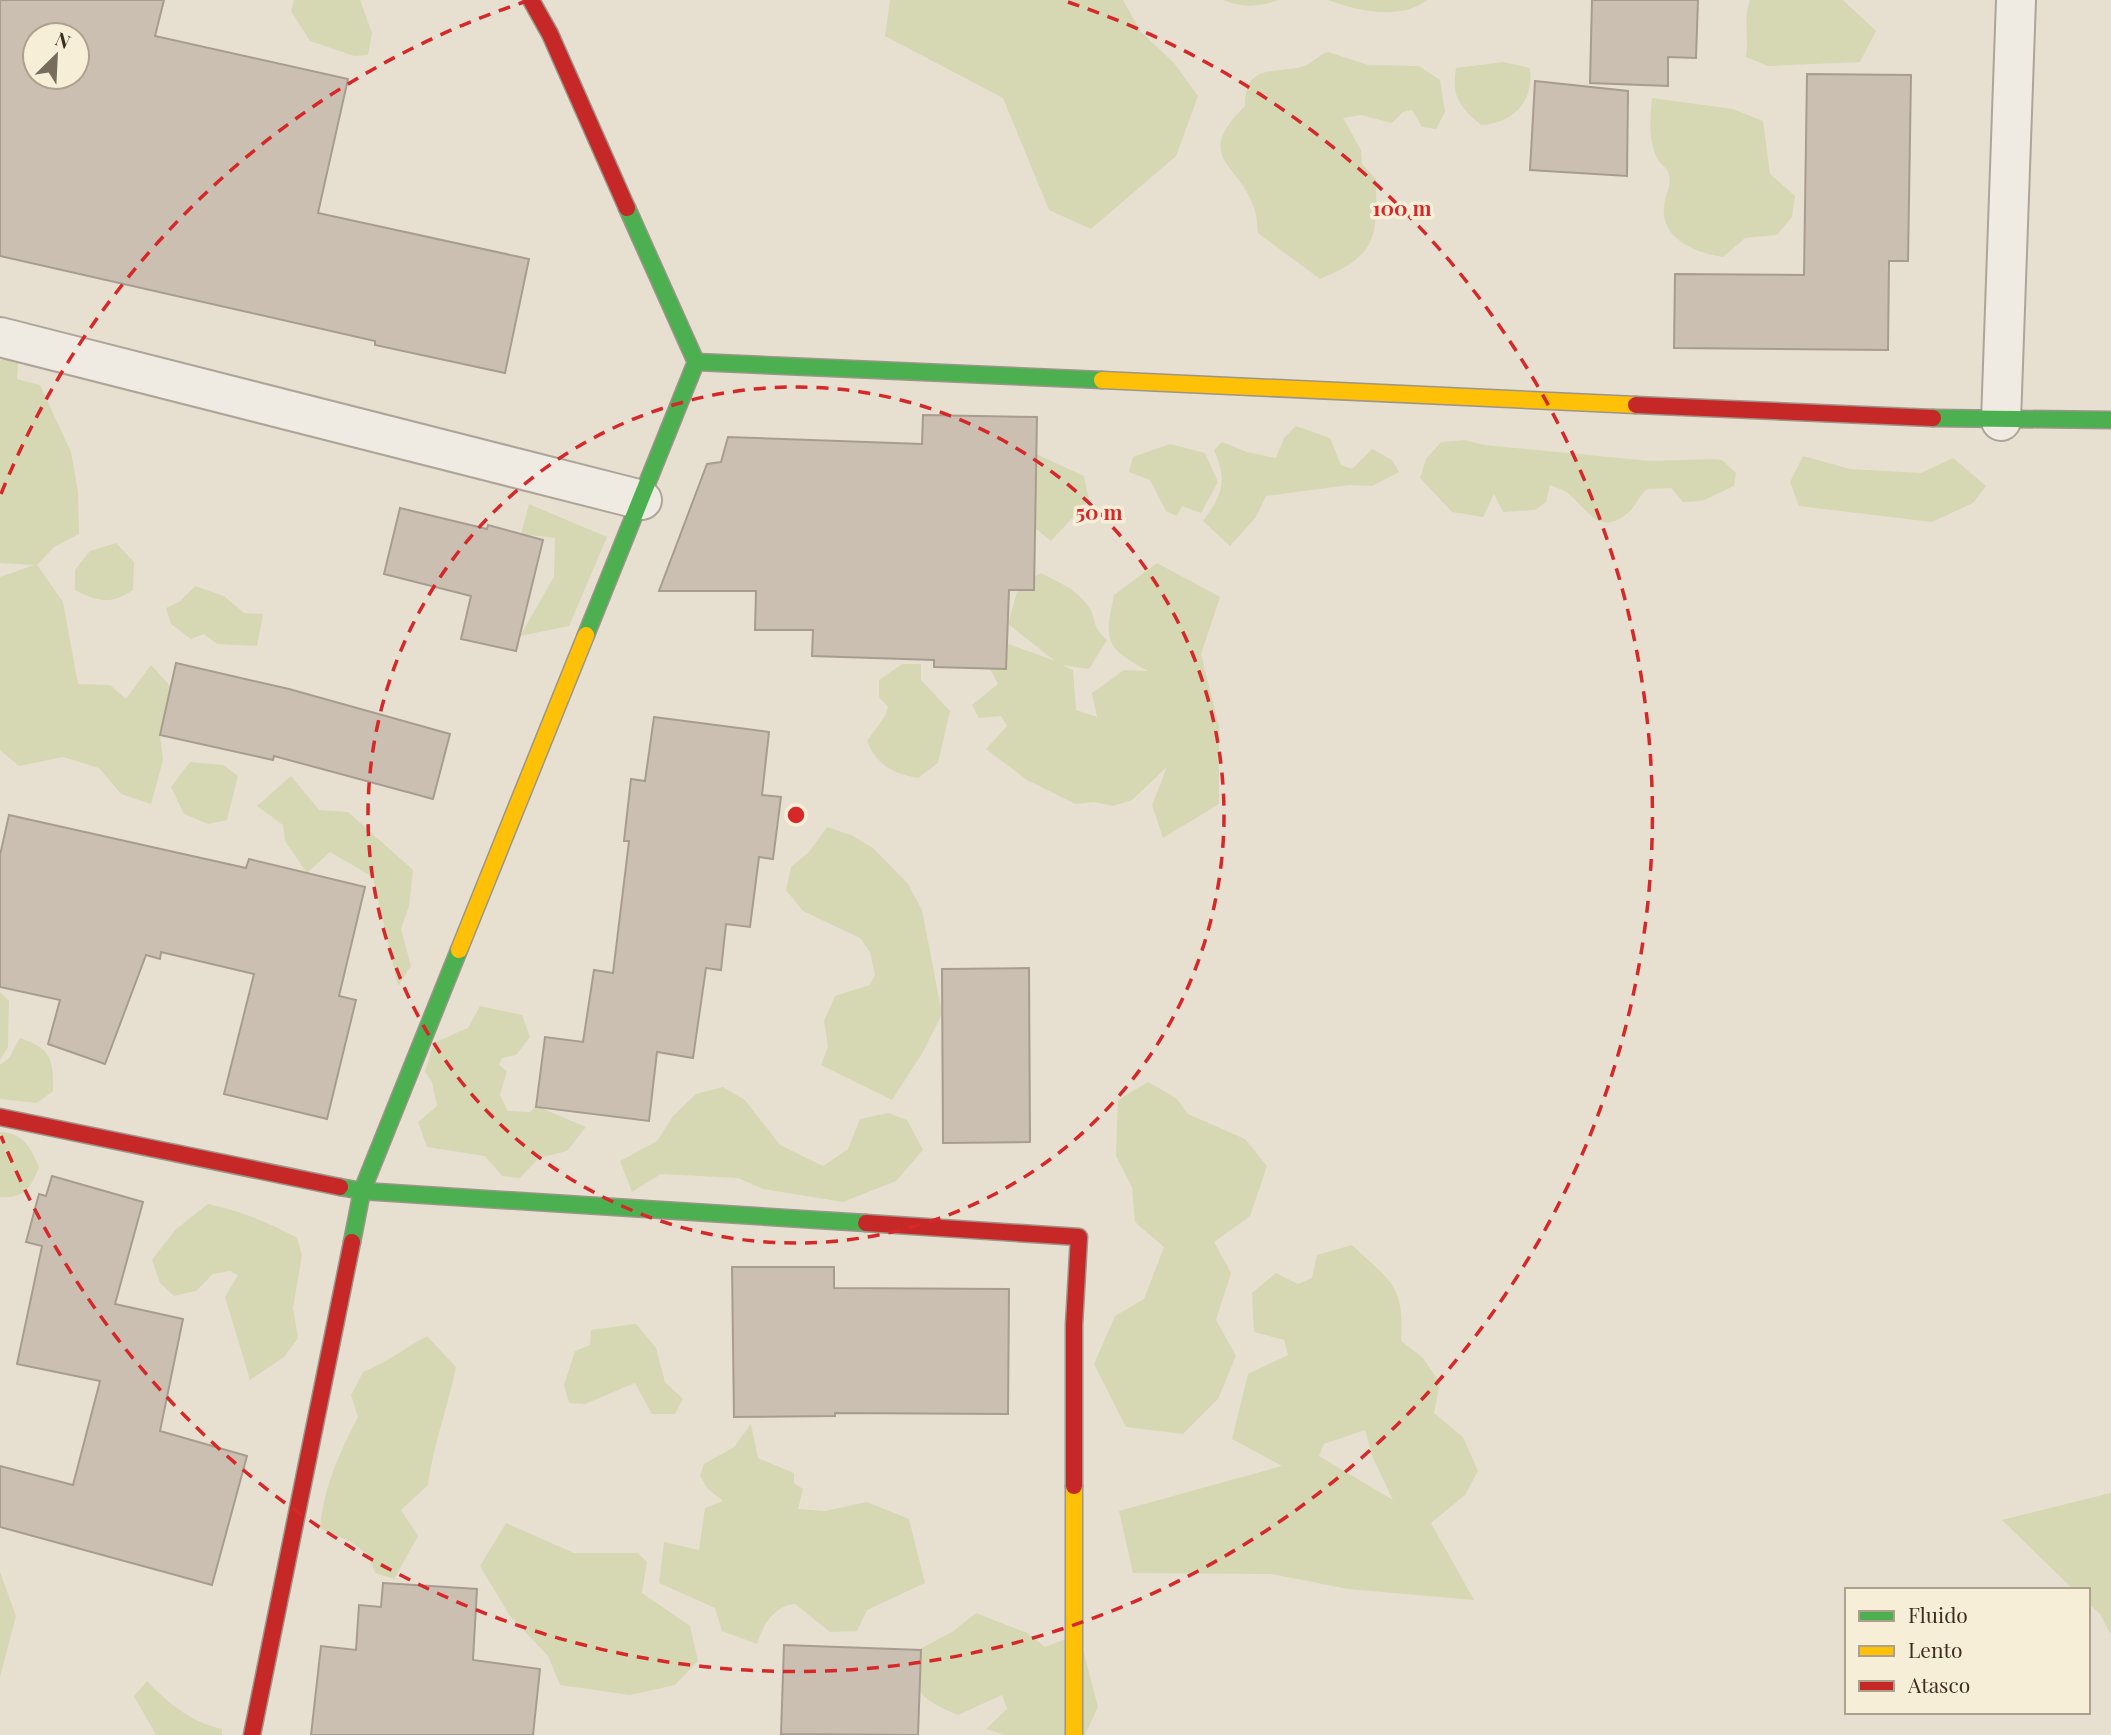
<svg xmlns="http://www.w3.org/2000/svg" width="2111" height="1735" font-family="'Playfair Display',serif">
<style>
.green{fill:#d6d7b3;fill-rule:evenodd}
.building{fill:#cbbfb2;stroke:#a89c90;stroke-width:2;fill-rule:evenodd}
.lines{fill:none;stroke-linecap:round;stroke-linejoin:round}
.street-casing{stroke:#ada599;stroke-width:42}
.fast-casing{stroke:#9c958a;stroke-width:19}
.slow-casing{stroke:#9c958a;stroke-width:19}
.jam-casing{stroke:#9c958a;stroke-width:19}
.street{stroke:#efebe3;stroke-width:38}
.fast{stroke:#4caf50;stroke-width:16}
.slow{stroke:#ffc107;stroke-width:16}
.jam{stroke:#c62828;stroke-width:16}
.ring{fill:none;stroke:#d62828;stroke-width:3.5;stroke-dasharray:12 9}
.centre{fill:#d62828;stroke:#f7eed8;stroke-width:3.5}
.ring-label{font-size:21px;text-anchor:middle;font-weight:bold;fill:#d62828;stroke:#f7eed8;stroke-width:7;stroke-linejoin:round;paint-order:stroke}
</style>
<rect width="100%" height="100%" fill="#e7e0d1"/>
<g class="green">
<polygon points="294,0 360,0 372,33 368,55 354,56 310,41 291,11"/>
<polygon points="890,0 1123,0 1141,32 1174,63 1198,96 1176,156 1091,229 1049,210 1003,98 885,36"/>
<path d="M1223 0H1279C1260 7 1242 8 1223 0Z"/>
<path d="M1328 0H1427C1400 21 1358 11 1328 0Z"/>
<path d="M1750 0H1843L1876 31 1860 62 1768 66 1746 57C1749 37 1743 19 1750 0Z"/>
<path d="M1328 52 1368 65 1419 66 1440 80 1445 112 1436 129 1422 127 1412 110 1403 112 1392 123 1361 115 1343 118 1361 150 1362 164 1376 179C1377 238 1378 255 1320 279L1258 233C1257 226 1257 217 1255 211 1241 162 1191 160 1245 106 1245 61 1276 75 1304 66 1313 63 1318 55 1328 52Z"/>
<path d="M1503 62 1530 68C1534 101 1514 123 1481 125 1460 107 1451 97 1456 68Z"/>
<path d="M1652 98 1733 109 1763 121 1770 174 1795 196 1792 217 1777 235 1745 238 1723 257C1696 253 1660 239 1664 206 1665 194 1672 187 1669 175 1668 167 1660 165 1657 158 1648 139 1650 119 1652 98Z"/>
<polygon points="19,351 17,379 40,385 71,452 78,492 79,534 54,547 37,565 63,602 78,684 110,685 126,699 151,665 171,687 160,735 163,760 151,804 121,794 99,768 63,757 19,766 0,750 0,577 34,565 0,563 0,361"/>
<path d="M1296 426 1330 438 1341 465 1352 469 1372 449 1392 460 1399 472 1372 486 1349 485 1266 496 1256 517 1230 546 1203 521C1222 495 1228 482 1214 450L1222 442 1247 452 1276 458 1284 438Z"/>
<path d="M1464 440 1484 445 1650 461 1715 459 1722 460 1736 473 1734 486 1702 501 1683 502 1671 488 1647 489C1640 495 1637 504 1630 511 1602 538 1588 511 1570 495 1566 490 1556 488 1550 485L1546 502 1535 510 1503 512 1494 494 1483 517 1452 512 1420 478 1426 459 1441 442Z"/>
<polygon points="1170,444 1205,453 1218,482 1201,513 1182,506 1177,516 1166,511 1150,480 1129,472 1133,457"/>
<polygon points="1036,454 1084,476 1089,500 1051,541 998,498"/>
<polygon points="1803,456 1850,469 1921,473 1953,458 1986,486 1973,503 1932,522 1799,506 1790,482"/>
<polygon points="529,504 607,537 569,626 520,636 554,577 555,538 521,534"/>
<path d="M116 543 134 562 133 590C111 605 98 602 75 590V570L90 551Z"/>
<path d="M1157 563 1220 597 1201 654 1219 726V804L1163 838 1152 805 1167 767 1132 800 1113 806 1094 802 1075 804 1027 780 986 749 1007 726 1001 716 979 718 972 705 998 684 984 658 1000 641 1055 661 1008 624 1019 585 1041 573C1058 582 1077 589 1088 606 1098 620 1089 623 1107 640L1089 669 1062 665 1073 670 1076 710 1097 717 1092 693 1124 670 1148 671C1105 647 1104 643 1114 595Z"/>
<polygon points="195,586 224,596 244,613 263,614 257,646 217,644 204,634 191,639 171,624 166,608 179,602"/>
<path d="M902 664H921V680L950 711 938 763 918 778C892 773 878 766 867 741L885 716 888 707 879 697V680Z"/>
<polygon points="190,762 223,765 238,776 227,820 208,824 184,814 171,787"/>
<polygon points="291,776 319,810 348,812 413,870 409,906 401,929 411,966 398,986 373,877 330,852 307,873 285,841 283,825 257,806"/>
<polygon points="827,827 851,835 873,848 908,884 922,910 942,1014 923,1052 892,1100 821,1065 828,1047 824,1021 835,996 870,985 875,975 870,952 860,938 803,911 786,890 791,867 809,852"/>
<polygon points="0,992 9,1001 8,1047 0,1060"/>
<path d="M480 1006 522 1015 530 1037 516 1055 502 1058 499 1065 507 1071 500 1095 508 1111 530 1112 536 1106 586 1127 567 1151 539 1158 520 1178 502 1176 485 1156 427 1147 418 1122 437 1106 432 1082 425 1072 434 1042C447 1039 455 1032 468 1028Z"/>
<path d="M20 1038C51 1048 54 1060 53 1091L37 1103 0 1099V1065L9 1058Z"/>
<polygon points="1148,1082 1176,1098 1188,1114 1245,1139 1267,1166 1250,1216 1214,1242 1231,1273 1216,1320 1236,1356 1218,1399 1183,1434 1126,1427 1094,1364 1115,1316 1144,1299 1164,1247 1135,1222 1132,1187 1116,1156 1118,1100"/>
<polygon points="723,1087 745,1100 780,1145 823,1166 848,1149 860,1119 888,1113 907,1120 923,1150 896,1181 843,1202 763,1189 738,1178 661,1174 632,1192 620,1161 657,1141 673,1116 696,1094"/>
<path d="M0 1132C24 1133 30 1147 39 1167 31 1188 24 1199 0 1197Z"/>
<path d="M208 1204C241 1211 268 1222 297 1238L302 1255 293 1308 298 1338 284 1357 250 1380 225 1297 238 1275 230 1271 213 1274 196 1291 174 1296 160 1283 152 1260 175 1230Z"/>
<path d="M1352 1245C1390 1281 1405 1285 1401 1341L1423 1358 1440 1383 1434 1413 1463 1437 1478 1471 1465 1495 1431 1523 1474 1600 1348 1589 1272 1574 1133 1573 1119 1511 1282 1466 1232 1439 1248 1374 1288 1355 1284 1340 1254 1332 1252 1293 1276 1273 1298 1284 1312 1278 1317 1255ZM1365 1430 1373 1458 1393 1500 1319 1456 1324 1444Z"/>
<polygon points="636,1324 656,1348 665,1382 683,1399 675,1414 652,1414 635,1383 585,1404 569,1403 564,1385 575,1351 590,1345 591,1330"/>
<path d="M427 1336 456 1367C448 1407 433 1445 428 1485L401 1510 418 1536 394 1579 375 1573C367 1543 346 1541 320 1528 324 1486 339 1454 358 1417L351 1395 363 1372C386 1363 405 1348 427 1336Z"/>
<path d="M751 1424 758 1458 794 1473V1483L803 1489 798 1509 825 1511 867 1502 909 1519 925 1583 867 1610 857 1631 830 1632 795 1604C774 1605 762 1627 757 1644L722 1631 715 1608 659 1583 664 1542 699 1550 705 1508 723 1501 708 1489 700 1476 704 1464 734 1447Z"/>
<polygon points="2111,1493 2111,1635 2100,1614 2088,1603 2088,1590 2074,1590 2002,1520"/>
<polygon points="506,1523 574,1553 638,1553 647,1562 642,1593 690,1626 698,1661 675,1685 630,1695 560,1685 548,1656 510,1616 480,1566"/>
<polygon points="0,1572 16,1616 0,1677"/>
<path d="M976 1613 1027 1633 1045 1647 1079 1634 1098 1707 1085 1735H1005L986 1729 1007 1709 1002 1695 958 1715C920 1698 913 1695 916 1651L952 1632Z"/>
<path d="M147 1681C169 1704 191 1722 222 1729V1735H156L134 1696Z"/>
</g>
<g class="building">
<path d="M0 0H164L155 36 348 79 318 213 529 259 505 373 375 345V341L0 256ZM35 35H77V77H35Z"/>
<polygon points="1592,0 1698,0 1696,58 1668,57 1668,86 1590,83"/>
<polygon points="1807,74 1911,75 1908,261 1889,261 1888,350 1674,348 1675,274 1804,275"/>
<polygon points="1535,81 1628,91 1627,176 1530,170"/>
<polygon points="923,415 1037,417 1034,590 1009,590 1006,669 934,667 934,660 812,656 813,630 755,630 756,591 659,591 707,464 721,462 728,437 922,444"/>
<polygon points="400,508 487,529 488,525 543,540 516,651 461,639 471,596 384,574"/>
<polygon points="176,663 289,689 450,734 433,799 274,756 273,760 160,735"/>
<polygon points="654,717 769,732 762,795 781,797 773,859 759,857 750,927 726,924 721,970 706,968 693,1058 657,1052 649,1121 536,1107 545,1037 583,1042 594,970 613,973 629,841 624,841 631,779 645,781"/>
<polygon points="9,815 246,868 249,859 365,887 339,996 356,1000 327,1119 224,1094 254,974 161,952 160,959 146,955 105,1064 48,1044 60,1000 0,987 0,855"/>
<polygon points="1029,968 1030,1142 943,1143 942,969"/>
<polygon points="52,1176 143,1202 115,1304 183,1319 160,1431 247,1456 212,1585 0,1527 0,1466 73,1485 100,1381 17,1364 42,1246 26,1242 39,1194 46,1196"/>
<polygon points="732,1267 834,1267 834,1288 1009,1289 1008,1414 835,1413 835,1416 734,1417"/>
<polygon points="383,1583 477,1589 473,1660 540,1669 533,1735 311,1735 321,1646 356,1650 359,1605 381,1607"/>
<polygon points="784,1645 921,1650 918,1735 781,1734"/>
</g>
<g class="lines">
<g class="street-casing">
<g id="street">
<polyline points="0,337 642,500"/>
<polyline points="2001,421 2016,0"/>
</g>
</g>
<g class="fast-casing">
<g id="fast">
<polyline points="696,362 1102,380"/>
<polyline points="1933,418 2111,420"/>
<polyline points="586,635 696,362 627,208"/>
<polyline points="340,1187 362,1191 866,1223"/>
<polyline points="352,1242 362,1191 459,950"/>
</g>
</g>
<g class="slow-casing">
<g id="slow">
<polyline points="1102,380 1636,405"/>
<polyline points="459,950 586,635"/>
<polyline points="1074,1486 1074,1735"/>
</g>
</g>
<g class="jam-casing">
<g id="jam">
<polyline points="531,0 550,34 627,208"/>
<polyline points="1636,405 1933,418"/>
<polyline points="0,1117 340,1187"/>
<polyline points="866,1223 1079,1237 1074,1325 1074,1486"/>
<polyline points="252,1735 352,1242"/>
</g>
</g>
<use href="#street" class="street"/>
<use href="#fast" class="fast"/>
<use href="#slow" class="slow"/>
<use href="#jam" class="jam"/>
</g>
<g class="ring">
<circle cx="796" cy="815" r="428"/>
<path d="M1 494A857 857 0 0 1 524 2M1068 2A857 857 0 1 1 1 1136"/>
</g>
<circle cx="796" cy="815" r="10" class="centre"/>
<g class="ring-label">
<text x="1402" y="216">100 m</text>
<text x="1099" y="520">50 m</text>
</g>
<rect x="1845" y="1588" width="245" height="126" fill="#f7eed8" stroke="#ada18e" stroke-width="2"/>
<rect x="1859" y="1611" width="35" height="10" fill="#4caf50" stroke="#ada18e" stroke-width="2"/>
<text x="1908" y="1623" font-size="21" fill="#3d2e20">Fluido</text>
<rect x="1859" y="1646" width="35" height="10" fill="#ffc107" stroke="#ada18e" stroke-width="2"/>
<text x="1908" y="1658" font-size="21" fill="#3d2e20">Lento</text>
<rect x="1859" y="1681" width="35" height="10" fill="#c62828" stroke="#ada18e" stroke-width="2"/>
<text x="1908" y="1693" font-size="21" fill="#3d2e20">Atasco</text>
<g transform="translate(56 56) rotate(24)"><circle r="33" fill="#f7eed8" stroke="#ada18e" stroke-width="2"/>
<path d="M0-5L12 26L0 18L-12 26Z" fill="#786c5e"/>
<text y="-10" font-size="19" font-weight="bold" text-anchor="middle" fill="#3d2e20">N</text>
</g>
</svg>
